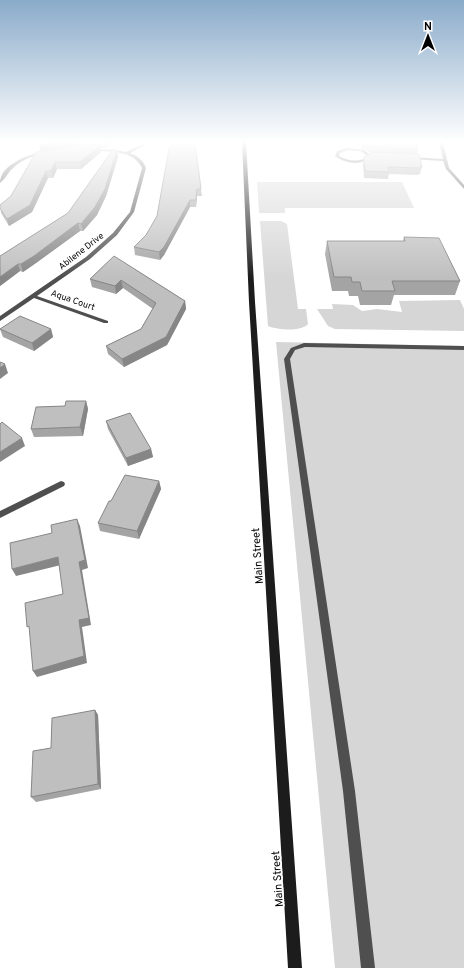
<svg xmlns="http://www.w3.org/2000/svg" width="464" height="968" font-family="Overpass,sans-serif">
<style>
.green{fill:#d6d6d6}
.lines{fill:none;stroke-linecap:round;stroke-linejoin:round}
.service{fill:#4f4f4f;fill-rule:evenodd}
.minor{fill:#4f4f4f;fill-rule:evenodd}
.secondary{fill:#1c1c1c;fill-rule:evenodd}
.wall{fill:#a4a4a4}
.shaded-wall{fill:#868686}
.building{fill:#bfbfbf;stroke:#868686}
.labels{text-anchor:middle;stroke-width:3.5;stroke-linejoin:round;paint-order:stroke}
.far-street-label{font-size:9px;fill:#000;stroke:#fff}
.street-label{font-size:11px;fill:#000;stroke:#fff}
</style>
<rect width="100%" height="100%" fill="#fff"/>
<g class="green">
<polygon points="257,182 402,182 414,208 285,208 285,213 259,213"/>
<path d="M260 221H281L287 224 298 309H306L308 324C301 332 278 330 268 326Z"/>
<polygon points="460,300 464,309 464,331 335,329 328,326 317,309 333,309 332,304 353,305 362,311 377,309 402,312 399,301"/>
<polygon points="276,342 464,346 464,968 335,968"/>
</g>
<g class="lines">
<polygon class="service" points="304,343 464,346 464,350 305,347 295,350 290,359 355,791 375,968 361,968 343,791 284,359 291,348"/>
<g class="minor">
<polygon points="439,142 443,142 449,168 464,185 464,189 446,169 443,161 411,159 409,158 411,157 443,159"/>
<path d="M143 144 146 145 130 153C138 156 143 160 146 168L134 212 117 235 90 259 37 296 108 321V323H104L34 298 0 321V316L86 257 113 233 130 212 142 168C134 150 108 151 91 151L90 149 114 150 126 152Z"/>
<path d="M348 148 364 150 372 156C363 166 345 164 335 156L337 151ZM348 150 360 151 368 156C360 163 348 161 339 156L340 153Z"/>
<path d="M44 151 45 153C32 156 20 160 10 171 7 175 4 180 0 183 0 164 29 155 44 151Z"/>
<polygon points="61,481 64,482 65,484 64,486 0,518 0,511"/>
</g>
<polygon class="secondary" points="242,142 246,142 255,302 302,968 288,968 249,302"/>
</g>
<g class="wall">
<polygon points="41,142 111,142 111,143 106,148 100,148 101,152 81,169 57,169 53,178 48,178 32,212 9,226 1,213 0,205 11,196 41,151"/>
<polygon points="361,142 416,142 418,149 417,154 422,167 420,174 419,174 418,175 389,174 388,179 364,178 363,164 364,157 371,153 361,148"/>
<polygon points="170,143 201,189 202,196 197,196 196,207 190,207 164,255 160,260 135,255 134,247 146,235 157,216"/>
<polygon points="117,150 118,157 106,196 97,215 83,231 80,231 36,263 23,272 20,271 0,286 0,256 68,213"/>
<polygon points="404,237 460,281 455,295 394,295 391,305 360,305 358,296 349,296 348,291 332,291 325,254 327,241 403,241"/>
<polygon points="114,256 185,301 186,309 167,345 124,367 108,354 106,346 141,329 153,309 123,288 116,294 92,287 90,279"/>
<polygon points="0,329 51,329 53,337 34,351 3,337"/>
<polygon points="86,401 88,409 83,436 34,437 31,429 65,406"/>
<polygon points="106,421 151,449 153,457 128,466 108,429"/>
<polygon points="159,481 161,489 139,539 100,531 98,523 111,501"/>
<polygon points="95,710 98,715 101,789 36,802 31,797 51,748"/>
</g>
<g class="shaded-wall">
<polygon points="62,142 77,142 78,147 41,152 39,145"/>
<polygon points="105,142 111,142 111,143 106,148"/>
<polygon points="100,145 101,152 81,169 80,162"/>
<polygon points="117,150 118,157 106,196 97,215 83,231 81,224"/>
<polygon points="55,162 57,169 53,178 51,171"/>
<polygon points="46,171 48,178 32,212 9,226 7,219"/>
<polygon points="197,189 197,196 196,207 196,200"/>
<polygon points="190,200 190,207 164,255 160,260 159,252"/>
<polygon points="78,223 80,231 36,263 23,272 21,264"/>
<polygon points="18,264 20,271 0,286 0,277"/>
<polygon points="121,280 123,288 116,294 115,286"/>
<polygon points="185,301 186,309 167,345 124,367 122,359"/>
<polygon points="51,329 53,337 34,351 32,343"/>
<polygon points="5,364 8,373 0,379 0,368"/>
<polygon points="86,401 88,409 83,436 80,427"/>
<polygon points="22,438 25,446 0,462 0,452"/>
<polygon points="151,449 153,457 128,466 126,458"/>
<polygon points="159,481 161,489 139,539 137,531"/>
<polygon points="77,519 80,526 88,568 82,570 91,625 82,627 87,663 37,677 33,671 79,620"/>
<polygon points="58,557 61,565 16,576 12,569"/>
<polygon points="95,710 98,715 101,789 98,784"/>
</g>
<g class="building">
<polygon points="41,142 62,142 39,145"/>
<polygon points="171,142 195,142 201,189 197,189 196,200 190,200 164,247 159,252 134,247 146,235 157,216 170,143"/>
<polygon points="365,142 416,142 418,149 373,147"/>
<polygon points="100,145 80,162 55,162 51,171 46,171 30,205 7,219 0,208 0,205 11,196 36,152 77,146"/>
<polygon points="114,148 117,150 105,189 95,207 81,224 78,223 34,256 21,264 18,264 0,277 0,256 68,213"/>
<polygon points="373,152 419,154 422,167 420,167 420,168 388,167 389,172 365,171 364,157"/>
<polygon points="404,237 439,238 460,281 392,281 395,291 362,291 360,282 352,282 351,277 334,277 327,241 405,241"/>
<polygon points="114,256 185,301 166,337 122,359 106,346 141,329 156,303 121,280 115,286 90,279"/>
<polygon points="20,316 51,329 32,343 0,329"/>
<polygon points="0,362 5,364 0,368"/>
<polygon points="66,401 86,401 80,427 31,429 36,407 65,406"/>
<polygon points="130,413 151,449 126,458 106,421"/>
<polygon points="2,422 22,438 0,452 0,424"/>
<polygon points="125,475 159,481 137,531 98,523 109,501 111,501"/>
<polygon points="77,519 85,560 79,562 89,618 79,620 84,656 33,671 29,626 27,627 25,603 63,594 58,557 12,569 10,543 52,533 51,525"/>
<polygon points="95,710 98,784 31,797 33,751 51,748 52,718"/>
</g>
<linearGradient id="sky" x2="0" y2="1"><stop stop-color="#8aabca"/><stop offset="0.51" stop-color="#fff"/><stop offset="1" stop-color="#fff" stop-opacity="0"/></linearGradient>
<rect width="464" height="278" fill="url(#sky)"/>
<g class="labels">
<g class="far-street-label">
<text transform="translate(81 251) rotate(-38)" y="3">Abilene Drive</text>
<text transform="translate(73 300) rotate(19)" y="3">Aqua Court</text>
</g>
<g class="street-label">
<text transform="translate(257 556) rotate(-94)" y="4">Main Street</text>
<text transform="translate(277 879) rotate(-94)" y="4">Main Street</text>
</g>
</g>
<g transform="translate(428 36)" stroke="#ffffff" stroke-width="3" paint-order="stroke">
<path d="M0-3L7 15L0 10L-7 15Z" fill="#000000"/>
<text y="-6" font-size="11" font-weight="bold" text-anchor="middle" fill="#000000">N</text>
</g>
</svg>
